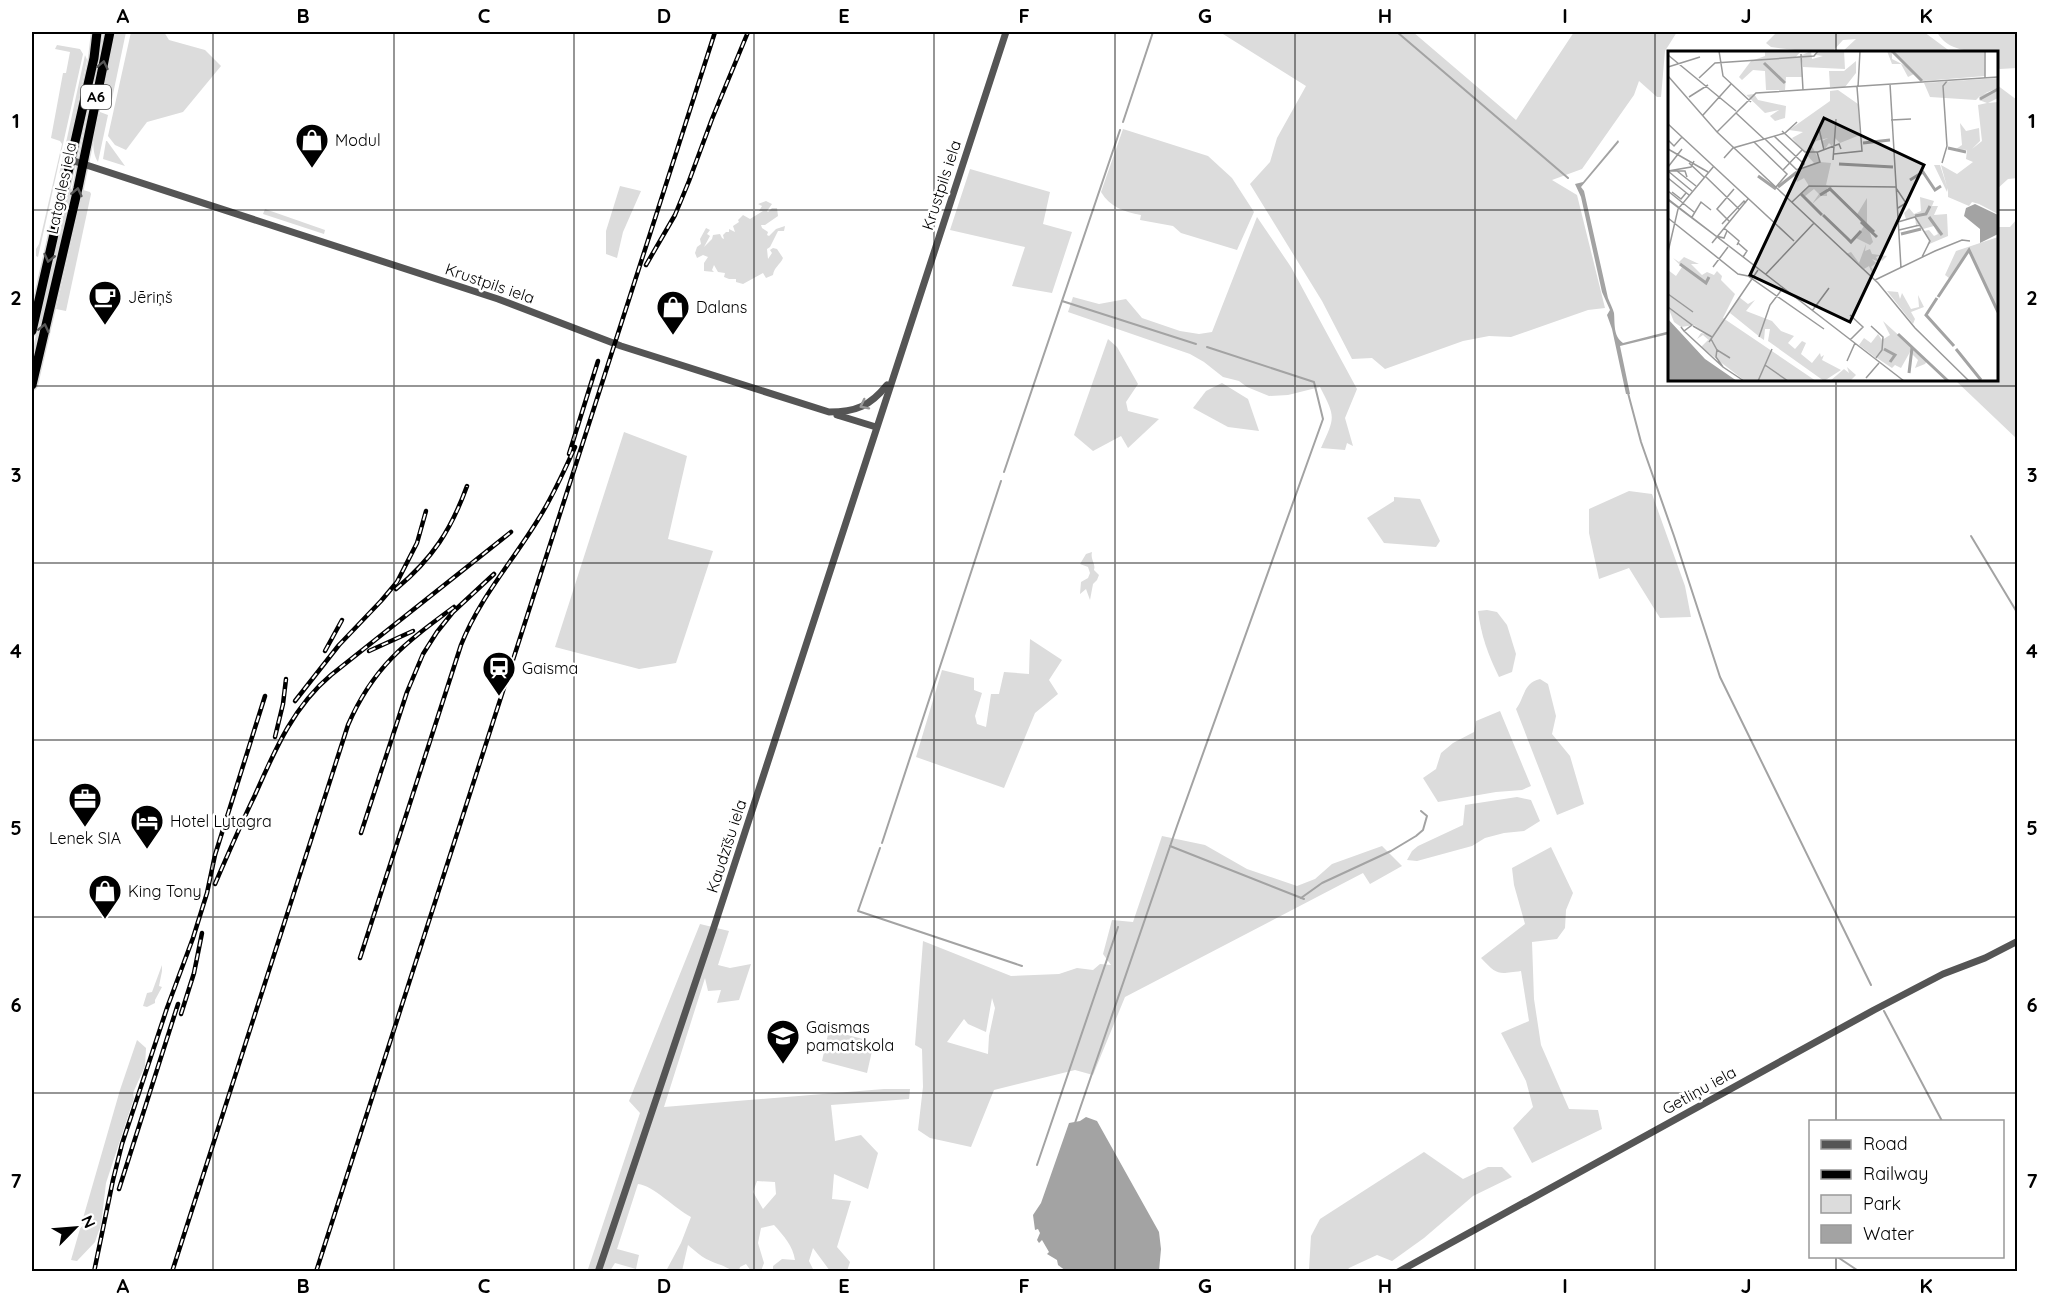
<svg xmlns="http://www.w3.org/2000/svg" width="2049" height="1303" font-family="Quicksand,sans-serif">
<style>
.green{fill:#dcdcdc;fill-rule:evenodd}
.water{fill:#a3a3a3}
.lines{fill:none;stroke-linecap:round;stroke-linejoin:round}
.stream{stroke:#a3a3a3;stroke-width:2}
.trunk-casing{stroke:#dbdbdb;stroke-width:12}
.tertiary{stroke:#555;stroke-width:7}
.trunk{stroke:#000;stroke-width:9}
.rail-casing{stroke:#000;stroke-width:4.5}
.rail{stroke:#fff;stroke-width:2;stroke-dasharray:7;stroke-linecap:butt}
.oneway{stroke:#595959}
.oneway2{stroke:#999}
.grid{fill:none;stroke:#000;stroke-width:1.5;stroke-opacity:0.55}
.labels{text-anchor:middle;stroke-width:5;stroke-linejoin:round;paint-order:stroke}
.shield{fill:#fff;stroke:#4c4c4c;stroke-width:1.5}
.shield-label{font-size:15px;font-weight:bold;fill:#000}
.poi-label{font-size:16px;fill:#000;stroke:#fff;text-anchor:start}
.street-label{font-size:16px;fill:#000;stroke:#fff}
.inset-river{fill:none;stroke:#a3a3a3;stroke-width:3}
.inset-road{fill:none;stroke:#999;stroke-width:1.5}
.view{fill:#000;fill-opacity:0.15;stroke:#000;stroke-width:3}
.inset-edge{fill:none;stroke:#000;stroke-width:3}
.neatline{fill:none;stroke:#000;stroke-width:2}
.grid-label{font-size:20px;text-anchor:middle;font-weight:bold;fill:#000}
</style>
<rect width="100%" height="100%" fill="#fff"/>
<g class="green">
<polygon points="116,32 126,32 112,99 103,96 107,69"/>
<polygon points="131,32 164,32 169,40 205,50 221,66 183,112 147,122 126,150 115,145 108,136"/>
<polygon points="1229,32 1413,32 1516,120 1574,32 1677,32 1665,51 1661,97 1657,97 1639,81 1634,95 1582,169 1552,180 1577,195 1605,308 1588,310 1511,337 1489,336 1463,341 1385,369 1372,358 1352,359 1322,301 1250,184 1270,162 1277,138 1306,86 1223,34"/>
<polygon points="1772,32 1924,32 1951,52 1842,52 1856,39 1843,40 1832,52 1793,52 1795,50 1771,47 1766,43 1776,33"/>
<path d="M1937 32H2017V68L2000 69 1997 67 1996 52C1976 52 1948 53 1937 32Z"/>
<polygon points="57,45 80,49 83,54 38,257 36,256 36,249 39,244 62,144 60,141 51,138 63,73 66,73 70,52 55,49"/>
<polygon points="85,55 87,60 62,178 59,175"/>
<polygon points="1997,85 2017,100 2018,178 2008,179 1997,189"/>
<path d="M100 112 108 115 98 162C89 149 95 126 100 112Z"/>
<path d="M1123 129 1208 156 1232 178 1254 212 1237 250 1181 233 1173 226 1140 220 1141 215C1124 212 1110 207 1101 192Z"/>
<polygon points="106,141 107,141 125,166 103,159"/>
<polygon points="970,169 1050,192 1043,224 1072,232 1052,293 1012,286 1025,247 950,230"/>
<polygon points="620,186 641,191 623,232 617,258 606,254 606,231"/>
<polygon points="68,188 72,189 32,367 32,353"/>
<polygon points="83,190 90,192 91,194 66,311 56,309"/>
<path d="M766 201 772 204 767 211 768 212 772 208H777L778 216 765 225H761L762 228 768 232 767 235 769 236 776 229 785 226 784 231H778L770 247 767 249 768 259 772 253 770 250 773 248 777 249 783 258C780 265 774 267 773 275L766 278 763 273 743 284 736 282V279H729L724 277 725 273 718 272 714 265 712 270 714 272 704 271V263L708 257 703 255 697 258 695 253 697 247 701 244 700 239 706 228 710 230 707 234 710 236 704 247 712 239 713 235 720 234 722 238 724 239 723 235 726 232H729V229L735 232 733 226 739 222 738 220 743 215 750 219 763 211H759L762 206 758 204Z"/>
<polygon points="265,209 325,230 324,234 263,214"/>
<path d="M1257 217 1291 267 1357 389 1345 418 1353 446 1347 443 1345 450 1321 448C1335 417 1336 418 1320 387L1288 395 1269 396 1247 387 1239 381 1223 377 1204 362 1190 354 1068 312 1073 297 1099 304 1126 299 1142 318 1180 331 1199 334 1212 332Z"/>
<polygon points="2017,219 2017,439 1955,380 1996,380 1997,227 2010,227"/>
<polygon points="1108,339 1117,347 1138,384 1126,402 1128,411 1159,419 1128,448 1121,436 1093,451 1074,435"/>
<polygon points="1222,383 1248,399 1259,431 1228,427 1193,408 1206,391"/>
<polygon points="624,432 687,456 668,539 713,551 676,663 639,669 555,647"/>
<polygon points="1629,491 1652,494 1685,586 1691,617 1660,618 1629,568 1599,579 1589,533 1589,509"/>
<polygon points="1394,497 1420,499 1440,541 1436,547 1384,543 1367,518 1394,501"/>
<path d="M1092 552C1090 559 1096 564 1094 570L1099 575 1097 580 1093 584 1090 600 1086 589 1080 594 1081 582 1088 578 1090 573 1088 567 1080 564 1086 554Z"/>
<path d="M1487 610 1497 612 1507 625 1516 654 1512 672 1499 677C1488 655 1481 635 1478 611Z"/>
<polygon points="1030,639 1062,660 1049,680 1058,694 1035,713 1004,788 916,757 942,670 974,678 974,690 982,693 975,716 977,724 986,727 991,694 999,694 1004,672 1029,674"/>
<path d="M1540 679 1548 684 1556 716 1552 734 1570 756 1584 804 1557 815 1516 709C1525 697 1523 683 1540 679Z"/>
<polygon points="1500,711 1531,786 1522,790 1496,792 1438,802 1423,778 1436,769 1441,753 1453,743 1474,732 1476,721"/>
<polygon points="1517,797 1531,800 1540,821 1524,831 1504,833 1485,838 1472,846 1417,861 1407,860 1412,851 1418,846 1463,825 1465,805"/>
<path d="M1162 836 1205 845 1247 869 1297 886 1315 879 1332 864 1382 846 1402 866 1370 884 1363 873 1125 997 1093 1075 1075 1070 994 1090 971 1147 930 1138 918 1130 923 1087 922 1049 915 1045 923 941 1011 976 1059 974 1077 968 1093 970 1100 964 1111 965 1103 954 1112 920 1133 922ZM992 998 995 1008 989 1036 988 1054 947 1042 964 1019 968 1024 986 1032Z"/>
<path d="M1551 847 1573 893 1566 910 1565 928 1557 939 1532 942 1534 999 1541 1045 1569 1109 1598 1110 1602 1129 1532 1163 1513 1128 1533 1107 1526 1081 1501 1033 1529 1021 1521 971C1498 974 1498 976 1481 958L1525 924 1514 885 1512 868Z"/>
<path d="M700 924 729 931 718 965 730 968 751 964 739 1000 717 1003 721 990 708 991 705 978 664 1107 884 1089H910L909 1099 831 1105 835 1141 861 1135 878 1153 868 1189 834 1174 832 1199 851 1201 837 1247 850 1262 847 1271H830L813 1248 809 1261 814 1271H773V1266L782 1259 795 1260C793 1246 784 1236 774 1225L761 1228 758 1243 764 1263 761 1271H751L746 1264 740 1267 739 1271C732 1271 728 1268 721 1265 704 1259 702 1257 688 1245L682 1271H666L681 1243 691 1217C675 1209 653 1185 638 1184L617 1249 639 1255 636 1269 615 1263 610 1271 587 1272 640 1113 629 1101ZM757 1181 775 1182 776 1194 763 1209 753 1192Z"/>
<polygon points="162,965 162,971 159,986 162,987 155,1000 155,1003 147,1007 143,1006 147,993 152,992"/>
<polygon points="829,1030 874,1042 867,1073 822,1061"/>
<polygon points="137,1040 146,1048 145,1066 133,1093 134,1098 106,1183 101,1225 97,1236 95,1242 77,1261 71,1260 120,1090"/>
<polygon points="1424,1152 1463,1179 1488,1167 1502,1167 1512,1177 1473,1196 1424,1238 1392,1261 1377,1255 1349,1268 1347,1271 1311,1271 1309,1269 1311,1236 1320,1219"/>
</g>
<g class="water">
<path d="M1618 140 1619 142 1581 187 1584 191 1608 298C1610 303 1613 309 1614 313 1615 323 1613 336 1623 343L1670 331 1669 334 1620 346 1630 394H1626L1612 329 1607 315 1610 310 1602 292 1581 197 1575 184 1583 182Z"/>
<polygon points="1086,1117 1097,1121 1159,1232 1161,1249 1159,1271 1066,1271 1058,1265 1057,1260 1047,1254 1049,1252 1042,1240 1039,1243 1037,1240 1040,1233 1038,1229 1035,1230 1033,1215 1041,1203 1069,1123 1080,1121"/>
</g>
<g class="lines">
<g class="stream">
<polyline points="1397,32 1568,178"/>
<polyline points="1123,122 1153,32"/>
<polyline points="1062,301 1196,344"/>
<polyline points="1628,393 1641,442 1674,536 1720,677 1871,985"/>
<polyline points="1004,472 1120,130"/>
<polyline points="1971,536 2018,614"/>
<polyline points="882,843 1001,481"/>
<polyline points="1170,846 1304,899"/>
<polyline points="880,848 858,911 1022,966"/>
<polyline points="1301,898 1322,883 1391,851 1416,836 1423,830 1427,816 1421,811"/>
<polyline points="1884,1011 1942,1121"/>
<polyline points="1075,1123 1177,826 1323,419 1314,382 1207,347"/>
<polyline points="1037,1165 1118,927"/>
<polyline points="1836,1256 1860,1272"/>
</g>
<g class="trunk-casing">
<g id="trunk">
<polyline points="32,331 94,58 97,32"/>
<polyline points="32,385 78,188 110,32"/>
</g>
</g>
<g class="tertiary">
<path d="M71 160 498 299 621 346 829 412C856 412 870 406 887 385"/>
<polyline points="837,415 876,427"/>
<polyline points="598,1272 714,927 1006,32"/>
<polyline points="1398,1272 1874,1010 1943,974 1985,958 2018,941"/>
</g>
<use href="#trunk" class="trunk"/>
<g class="rail-casing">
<g id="rail">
<polyline points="646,265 675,215 689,181 712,119 748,32"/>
<polyline points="569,454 598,361"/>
<path d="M396 589C433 558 451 530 467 486"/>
<polyline points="325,651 342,620"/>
<polyline points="369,651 413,631"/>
<polyline points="295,701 339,645 381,601 397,582 417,543 426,511"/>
<polyline points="275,737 283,704 286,679"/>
<polyline points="361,833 407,692 423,654 437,632 453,612 494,574"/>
<path d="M215 884C228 854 241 824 255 795 275 750 293 707 331 675L511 532"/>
<path d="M360 958 461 645C480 597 513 561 539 518 553 496 564 471 575 447"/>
<polyline points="181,1014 194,973 202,933"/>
<polyline points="119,1189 178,1004"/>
<polyline points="94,1272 113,1180 122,1144 167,1008 193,938 207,893 215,855 265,696"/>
<path d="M172 1272 348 725C373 667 405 643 454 607"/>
<polyline points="316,1272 715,32"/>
</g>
</g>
<use href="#rail" class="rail"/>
</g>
<defs><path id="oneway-chevron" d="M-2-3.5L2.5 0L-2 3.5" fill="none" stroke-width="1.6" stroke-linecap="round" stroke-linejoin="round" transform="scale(1.5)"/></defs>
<g class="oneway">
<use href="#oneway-chevron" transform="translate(103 65) rotate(-78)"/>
<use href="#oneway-chevron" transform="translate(77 192) rotate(-77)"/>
<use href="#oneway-chevron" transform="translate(49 258) rotate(103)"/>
<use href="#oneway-chevron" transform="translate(44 328) rotate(-77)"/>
</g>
<use class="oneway2" href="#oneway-chevron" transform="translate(864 405) rotate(153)"/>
<path class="grid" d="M213 32V1272M394 32V1272M574 32V1272M754 32V1272M934 32V1272M1115 32V1272M1295 32V1272M1475 32V1272M1655 32V1272M1836 32V52M32 210H1670M1996 210H2018M1836 380V1122M32 386H2018M32 563H2018M32 740H2018M32 917H2018M32 1093H2018M1836 1256V1272"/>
<defs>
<g id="shop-pin" transform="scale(1.725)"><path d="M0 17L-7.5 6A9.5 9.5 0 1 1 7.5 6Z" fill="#000" stroke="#fff"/><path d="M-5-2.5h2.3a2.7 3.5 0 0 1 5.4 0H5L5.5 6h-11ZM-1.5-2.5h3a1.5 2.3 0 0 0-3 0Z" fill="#fff"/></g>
<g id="cafe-pin" transform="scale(1.725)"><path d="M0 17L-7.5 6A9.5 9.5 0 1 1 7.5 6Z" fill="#000" stroke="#fff"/><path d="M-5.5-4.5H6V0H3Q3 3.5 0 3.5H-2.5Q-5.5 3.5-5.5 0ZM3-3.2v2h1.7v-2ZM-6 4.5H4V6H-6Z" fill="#fff"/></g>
<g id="station-pin" transform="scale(1.725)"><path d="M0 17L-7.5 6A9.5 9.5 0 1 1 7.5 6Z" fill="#000" stroke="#fff"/><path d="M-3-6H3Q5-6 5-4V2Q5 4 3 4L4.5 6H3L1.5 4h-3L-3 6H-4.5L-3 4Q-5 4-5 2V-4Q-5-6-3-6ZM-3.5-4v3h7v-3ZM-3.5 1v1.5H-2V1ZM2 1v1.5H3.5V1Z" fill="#fff"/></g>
<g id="office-pin" transform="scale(1.725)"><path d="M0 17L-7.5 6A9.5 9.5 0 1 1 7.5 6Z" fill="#000" stroke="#fff"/><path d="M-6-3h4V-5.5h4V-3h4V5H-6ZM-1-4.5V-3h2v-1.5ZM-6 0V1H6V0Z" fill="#fff"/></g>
<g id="hotel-pin" transform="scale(1.725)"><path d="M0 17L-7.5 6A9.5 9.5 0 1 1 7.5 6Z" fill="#000" stroke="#fff"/><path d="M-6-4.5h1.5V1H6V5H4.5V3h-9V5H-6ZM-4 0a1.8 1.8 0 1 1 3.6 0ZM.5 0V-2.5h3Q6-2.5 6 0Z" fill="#fff"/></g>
<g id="school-pin" transform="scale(1.725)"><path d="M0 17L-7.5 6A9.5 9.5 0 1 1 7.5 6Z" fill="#000" stroke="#fff"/><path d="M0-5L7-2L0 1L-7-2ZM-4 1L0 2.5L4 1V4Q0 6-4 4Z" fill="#fff"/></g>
</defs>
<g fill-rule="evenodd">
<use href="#shop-pin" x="312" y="140"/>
<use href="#cafe-pin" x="105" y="297"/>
<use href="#shop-pin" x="673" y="307"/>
<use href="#station-pin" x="499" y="668"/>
<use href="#office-pin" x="85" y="799"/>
<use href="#hotel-pin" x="147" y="821"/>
<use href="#shop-pin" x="105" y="891"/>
<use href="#school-pin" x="783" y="1036"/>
</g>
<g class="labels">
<rect class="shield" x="81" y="85" width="30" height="24" rx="4.5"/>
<g class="shield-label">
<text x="96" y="102">A6</text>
</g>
<g class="poi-label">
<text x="335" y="146">Modul</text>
<text x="128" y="303">Jēriņš</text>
<text x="696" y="313">Dalans</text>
<text x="522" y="674">Gaisma</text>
<text x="170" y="827">Hotel Lytagra</text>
<text x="85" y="844" text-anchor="middle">Lenek SIA</text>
<text x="128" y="897">King Tony</text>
<text x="806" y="1033">Gaismas<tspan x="806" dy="18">pamatskola</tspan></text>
</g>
<g class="street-label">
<text transform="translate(941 185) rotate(-72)" y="6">Krustpils iela</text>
<text transform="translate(61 188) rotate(-78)" y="6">Latgales iela</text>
<text transform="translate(490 283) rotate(19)" y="6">Krustpils iela</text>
<text transform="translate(726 846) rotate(-72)" y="6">Kaudzīšu iela</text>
<text transform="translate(1699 1090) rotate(-29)" y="6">Getliņu iela</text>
</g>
</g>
<g transform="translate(1668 51)">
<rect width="330" height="330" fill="#fff"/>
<path d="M97 0H133L127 7 143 0 144 8 155 5 148 4 150 0H176L177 18 135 16 134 10V26H118L117 39H98L97 20 85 19 74 29 71 26 83 10 97 5ZM219 0H316L317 25 255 30 224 0V8L238 15 246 23 240 26 233 13H224ZM188 10V22L177 36H162L161 20H176ZM330 27V37L315 43 330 39V47L320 52 330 51V163L311 153 304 151 301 155 280 146V137L279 141 266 114H272L279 136 273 114 289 123 305 111 298 108 299 99 288 98 294 94 292 72 298 80 311 77 312 90 304 98 314 90 310 54 319 52 311 49 312 45 308 49 262 46 256 32ZM71 37 78 44 86 43 90 49 118 55 117 67 107 70 102 65 111 59 97 62ZM170 39 190 53 192 84 172 92 167 87 164 95 161 92 157 98 154 90 160 87 148 90 144 95 152 111 163 112 158 134 165 137H159V145H153L144 153 151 143 146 138 136 146 132 143 141 135 136 127 129 131 125 122 146 112 124 87 135 81 121 79 162 50V40ZM252 146 266 150 264 155H270L266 164 279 163 280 185 259 194 261 189 256 180 261 179 266 185 270 183 266 175 255 178 248 174 247 166 238 168 236 162 241 157 246 163 253 160ZM199 147V173L205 191 202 194 188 187 196 175 188 165ZM330 186V260L300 199 281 227 277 224 288 200ZM198 193 197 200 202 198 204 203 219 205 214 210 211 205 208 206 211 211 204 208 208 212 203 216 206 220 204 222 201 215 196 218 201 222 178 203 183 201 191 212ZM16 206 31 213H23L34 224 39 221 46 224 49 220 54 225 53 229 67 243 55 267 148 330H77L33 296 40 289 44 292 35 284 29 288 33 282 39 283 26 274 13 276 6 271 0 256V219L8 225 14 216 5 207 11 211ZM219 240 230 241 232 248 234 242 243 258 251 256 250 244 256 256 243 261 247 268 245 273ZM71 246 80 253 87 249 78 260 104 270 113 280 126 285 120 292 127 298 134 290 138 292 133 303 144 312 152 302 153 306 156 304 154 309 173 319 156 330 100 290 102 278H97L96 289 93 287 62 262ZM215 270 259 310 257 313 247 317 250 309 242 301 233 317 227 314 224 317 209 307 215 298 208 307 191 294 196 287 203 292 210 283 214 289 222 284ZM179 316 188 324 182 330H162L176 318 181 322Z" fill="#dcdcdc"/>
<path d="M307 153 330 164V183L312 192V178L296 165 298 157ZM0 268 37 308 69 330H0Z" fill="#a3a3a3"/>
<path class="inset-river" d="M224 0 254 30M96 12 117 32M312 48 330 38M195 92 222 89M280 97 298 101M171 113 225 116M90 125 108 138M242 129 255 121 267 139 273 135M110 136 129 121M133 143 154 164M152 144 162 138 206 181M155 164 179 187M247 165 258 163 262 155M261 166 274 184M193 171 209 186M233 183 253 178M179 187 183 191 193 180M12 213 38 232 41 226M270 246 301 199 330 261M269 247 258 264 286 295M230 283 280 330M216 298 227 304 222 311M288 298 313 329M241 322 244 297"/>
<path class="inset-road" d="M51 0 55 25 83 51M317 0V27M133 3 135 39M0 4 68 60M0 16 32 6M0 25 49 81 88 42 330 26M31 27 47 12 146 5 150 0M222 33 233 217M190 36 192 0M21 46 40 34M68 62 96 88M35 64 63 33M223 69 243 68M0 73 126 190M151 78 156 99M114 80 137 101H150L171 93 173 98M49 81 210 232 247 277 301 330M106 85 136 113 129 119M97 88 129 119M0 89 6 95 14 86M86 91 119 123 108 136M0 98 40 121M166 103 194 100 189 36M56 107 65 97 117 82 129 71M165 109 168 68M21 112 36 126M274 112 279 95 275 35 279 30M0 116 14 98M115 119 134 99M129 119 152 111 149 101M0 120 24 140M0 120 23 116 26 110M0 120H17L19 126M9 120 28 135M37 125 72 159M0 127 21 144M228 137 238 152 230 157M0 140 26 161M4 141 13 148 18 142M0 148 236 330M0 149 48 185 56 187 59 180M124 151 141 135 228 136M24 166 33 151 43 159M0 167 70 223 80 225 156 278M61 170 49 158 66 138M230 171 247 166 262 190 254 206M54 173 76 150 78 152M56 177 71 190 69 194M231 179 252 174M44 192 80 148M70 192 79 200 75 206M0 201 10 158 46 115M45 216 60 196M98 223 146 172M207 229 267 200 294 189 302 190M0 243 25 261M0 256 24 274 16 280 13 276M144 260 161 237M25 275 44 286M203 275 215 286 214 299 208 307M16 280 55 316M91 286 102 254 115 237M43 288 49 299 62 307M182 289 195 276 182 264M41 291 90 219M49 298 48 306 55 316 76 330M179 310 187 292M97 314 120 330M198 327 211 312M90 330 104 298"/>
<path class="view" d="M156 67 256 114 182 271 82 224Z"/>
<rect width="330" height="330" class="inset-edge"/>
</g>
<rect width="2049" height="1303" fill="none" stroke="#ffffff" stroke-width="66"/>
<rect x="1809" y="1120" width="195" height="138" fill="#ffffff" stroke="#999999" stroke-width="1.5"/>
<rect x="1821" y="1140" width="30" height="9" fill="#555555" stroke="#999999" stroke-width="1.5"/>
<text x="1863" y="1150" font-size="18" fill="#000000">Road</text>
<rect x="1821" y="1170" width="30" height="9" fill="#000000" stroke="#999999" stroke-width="1.5"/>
<text x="1863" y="1180" font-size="18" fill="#000000">Railway</text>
<rect x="1821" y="1195" width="30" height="18" fill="#dcdcdc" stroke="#999999" stroke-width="1.5"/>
<text x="1863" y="1210" font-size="18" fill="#000000">Park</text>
<rect x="1821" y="1225" width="30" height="18" fill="#a3a3a3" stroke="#999999" stroke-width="1.5"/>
<text x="1863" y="1240" font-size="18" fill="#000000">Water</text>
<g transform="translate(75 1228) rotate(65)" stroke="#ffffff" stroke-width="4.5" paint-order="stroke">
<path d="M0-4.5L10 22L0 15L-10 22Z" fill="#000000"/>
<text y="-9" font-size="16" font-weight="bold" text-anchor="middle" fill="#000000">N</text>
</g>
<rect x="33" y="33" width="1983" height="1237" class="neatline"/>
<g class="grid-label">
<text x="123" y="23">A</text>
<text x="303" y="23">B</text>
<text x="484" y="23">C</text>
<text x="664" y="23">D</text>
<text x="844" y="23">E</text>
<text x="1024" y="23">F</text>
<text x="1205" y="23">G</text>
<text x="1385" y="23">H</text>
<text x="1565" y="23">I</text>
<text x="1746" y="23">J</text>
<text x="1926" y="23">K</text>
<text x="16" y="128">1</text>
<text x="2032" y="128">1</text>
<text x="16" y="305">2</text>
<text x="2032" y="305">2</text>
<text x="16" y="482">3</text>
<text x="2032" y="482">3</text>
<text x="16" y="658">4</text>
<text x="2032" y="658">4</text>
<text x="16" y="835">5</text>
<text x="2032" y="835">5</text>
<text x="16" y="1012">6</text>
<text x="2032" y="1012">6</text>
<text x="16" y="1188">7</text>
<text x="2032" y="1188">7</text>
<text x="123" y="1293">A</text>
<text x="303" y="1293">B</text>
<text x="484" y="1293">C</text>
<text x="664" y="1293">D</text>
<text x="844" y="1293">E</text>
<text x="1024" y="1293">F</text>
<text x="1205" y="1293">G</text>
<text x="1385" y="1293">H</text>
<text x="1565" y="1293">I</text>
<text x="1746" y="1293">J</text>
<text x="1926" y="1293">K</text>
</g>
</svg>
